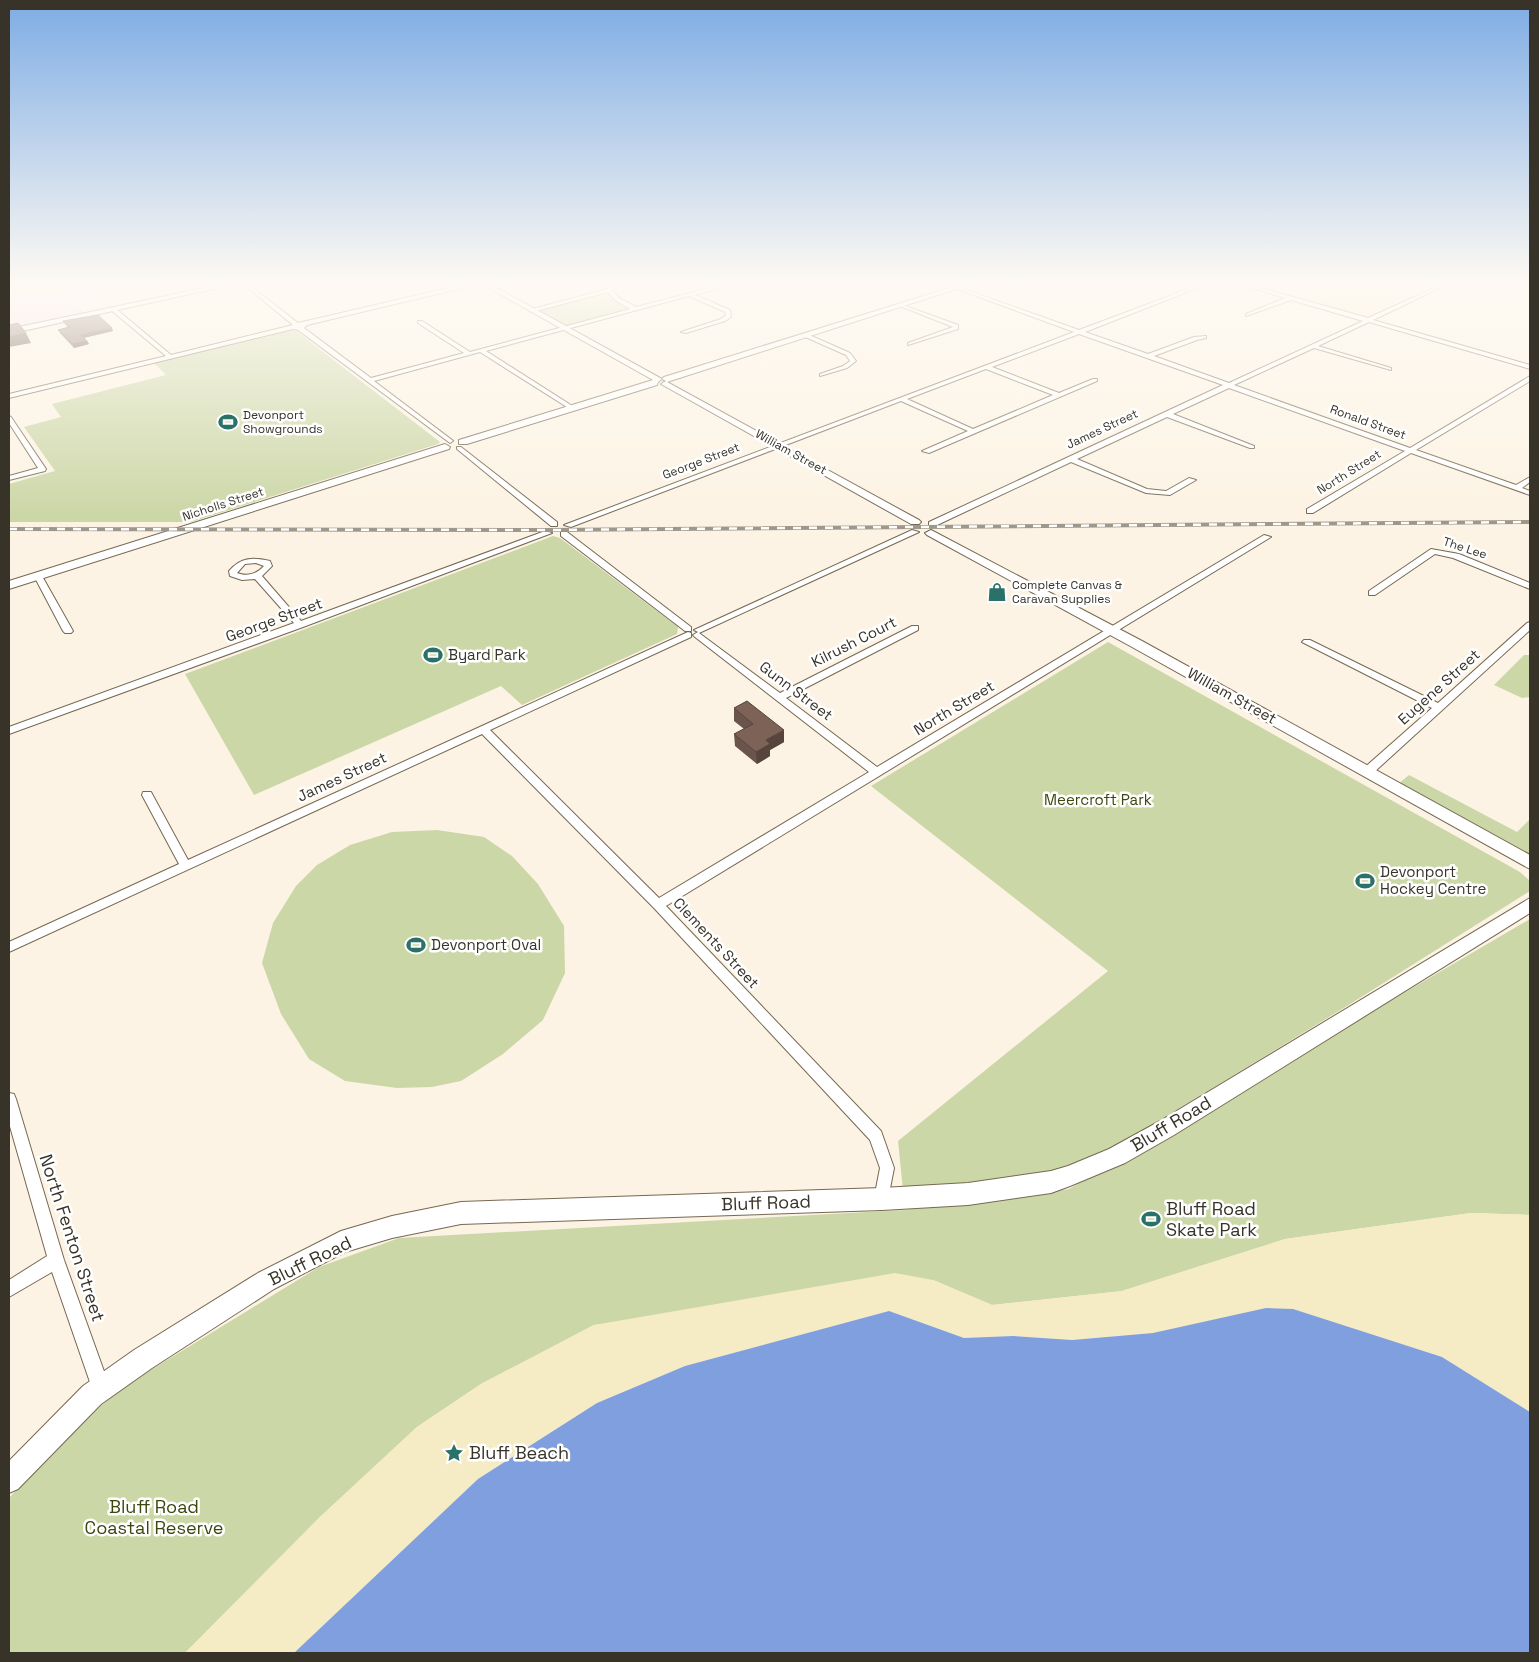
<svg xmlns="http://www.w3.org/2000/svg" width="1539" height="1662" font-family="'Space Grotesk',sans-serif">
<style>
.commercial{fill:#f7e4f4}
.built{fill:#fae7c6}
.green{fill:#ccd7a7}
.sand{fill:#f5ebc5}
.water{fill:#809fdf}
.lines{fill:none;stroke-linecap:round;stroke-linejoin:round}
.street-casing{stroke:#766852;stroke-width:2}
.secondary-casing{stroke:#766852;stroke-width:2}
.street{fill:#fff;fill-rule:evenodd}
.secondary{fill:#fff;fill-rule:evenodd}
.rail-casing{stroke:#9e978a;stroke-width:4}
.rail{stroke:#fff;stroke-width:2.5;stroke-dasharray:8;stroke-linecap:butt}
.wall{fill:#6b544b}
.shaded-wall{fill:#57453d}
.building{fill:#7c6257;stroke:#57453d}
.labels{text-anchor:middle;stroke-width:5;stroke-linejoin:round;paint-order:stroke}
.far-poi-label{font-size:12px;fill:#383329;stroke:#fff;text-anchor:start}
.far-street-label{font-size:12px;fill:#383329;stroke:#fff}
.street-label{font-size:15px;fill:#383329;stroke:#fff}
.poi-label{font-size:15px;fill:#383329;stroke:#fff;text-anchor:start}
.park-label{font-size:15px;fill:#3d460d;stroke:#fff}
.near-street-label{font-size:18px;fill:#383329;stroke:#fff}
.near-poi-label{font-size:18px;fill:#383329;stroke:#fff;text-anchor:start}
.near-park-label{font-size:18px;fill:#3d460d;stroke:#fff}
</style>
<rect width="100%" height="100%" fill="#fcf3e4"/>
<polygon class="commercial" points="16,283 169,283 74,303 84,313 9,330 9,284"/>
<polygon class="built" points="1249,283 1437,283 1365,317"/>
<g class="green">
<polygon points="609,290 617,299 635,309 566,328 532,310"/>
<polygon points="289,331 296,331 440,442 438,444 191,522 9,522 9,484 55,471 24,427 61,417 52,404 166,375 154,363"/>
<polygon points="553,536 560,538 678,627 677,634 522,705 501,686 254,795 185,674"/>
<polygon points="1108,642 1520,872 1530,881 1530,891 1347,1006 1072,1174 903,1190 898,1141 1108,971 871,786"/>
<polygon points="1524,655 1530,655 1530,697 1522,698 1494,685"/>
<polygon points="1409,775 1517,832 1530,819 1530,855 1526,855 1398,784"/>
<polygon points="437,830 484,837 512,856 538,884 564,926 565,973 543,1020 503,1054 461,1081 432,1087 397,1088 345,1081 309,1059 281,1014 262,963 273,923 296,886 317,865 350,845 392,832"/>
<polygon points="1530,919 1530,1215 1471,1213 1285,1239 1122,1291 992,1305 933,1280 594,1325 481,1384 417,1427 320,1517 185,1653 9,1653 9,1498 76,1427 123,1387 319,1267 399,1238 904,1210 1069,1189"/>
</g>
<polygon class="sand" points="1471,1213 1530,1215 1530,1412 1442,1357 1153,1333 1072,1340 1013,1336 964,1338 889,1311 685,1366 597,1403 478,1479 294,1653 185,1653 320,1517 417,1427 481,1384 594,1325 895,1273 933,1280 992,1305 1122,1291 1285,1239"/>
<polygon class="water" points="1266,1308 1293,1309 1442,1357 1530,1412 1530,1653 294,1653 478,1479 597,1403 685,1366 889,1311 964,1338 1013,1336 1072,1340 1153,1333"/>
<g class="lines">
<g class="street-casing">
<g id="street">
<polygon points="242,283 247,283 298,323 470,283 477,283 475,285 307,325 304,328 371,378 464,353 418,323 418,321 422,321 470,352 630,309 615,300 608,292 532,312 529,310 607,289 616,283 622,283 612,290 619,298 636,307 728,283 735,283 695,295 730,310 731,317 725,321 686,333 681,332 721,319 726,315 725,312 689,296 486,351 574,407 574,409 570,409 480,352 374,381 452,440 453,441 450,443 298,330 293,329 9,398 9,394 166,356 111,310 111,308 115,308 171,355 293,325"/>
<polygon points="828,283 835,283 832,285"/>
<path d="M941 283H947L1079 330 1204 283H1210L1085 332 1148 354 1194 337 1206 336V338L1197 340 1154 356 1229 383 1363 321 1291 300 1246 316V314L1285 298 1237 283H1243L1368 318 1445 283H1450L1373 320 1530 365V369L1369 322 1318 346 1391 368V370L1314 348 1234 385 1410 448 1530 376V381L1416 450 1516 485 1530 477V482L1522 488 1530 491V495L1411 453 1313 513H1307V509L1405 451 1229 388 1173 414 1254 446V448H1250L1167 417 1077 459 1147 489 1166 491 1189 478 1196 480 1170 495 1146 493 1071 462 935 526H929V522L1223 385 1079 334 992 367 1059 393 1093 379H1097V381L929 453 922 451 968 431 901 401 571 527 564 525 1074 332ZM986 369 1053 395 973 429 907 399Z"/>
<polygon points="900,304 958,325 958,329 908,345 908,343 953,327 900,306"/>
<polygon points="803,334 807,334 850,353 856,361 847,368 820,376 820,374 843,366 850,361 846,355 803,336"/>
<polygon points="9,416 11,417 46,469 45,471 9,480 9,476 38,468 9,423"/>
<polygon points="457,447 461,447 557,522 557,526 551,526 457,449"/>
<polygon points="912,530 919,532 699,633 780,693 912,626 918,626 918,630 786,698 877,767 1264,535 1271,537 666,906 881,1131 894,1168 887,1204 882,1206 877,1204 874,1199 880,1168 870,1140 654,908 482,734 9,952 9,942 179,864 142,795 143,792 151,792 188,860 688,632 691,633 691,637 490,730 659,898 869,772 695,637 693,635 698,632 694,630"/>
<path d="M545 531 552 533 303 627 9 734V727L294 623 255 579 242 580 230 576 229 571C241 557 253 557 270 561L272 566 262 576 301 621ZM256 563 264 566C257 574 247 577 237 573L245 564Z"/>
<polygon points="561,532 567,532 691,627 691,631 685,631 561,536"/>
<polygon points="1431,549 1459,554 1530,583 1530,589 1453,558 1435,554 1375,595 1369,595 1369,591"/>
<polygon points="38,573 42,576 73,631 71,633 65,633 63,631 34,576"/>
<polygon points="1530,622 1530,630 1372,774 1368,775 1363,771 1364,768 1432,708 1302,642 1304,640 1310,640 1438,703 1527,623"/>
<polygon points="9,1093 14,1094 16,1099 64,1260 110,1388 107,1394 101,1397 95,1394 92,1388 52,1272 9,1297 9,1280 47,1256 9,1123"/>
</g>
</g>
<g class="secondary-casing">
<g id="secondary">
<polygon points="228,283 240,283 9,334 9,329"/>
<polygon points="480,283 488,283 662,379 658,382 657,385 467,444 459,444 459,440 653,380"/>
<polygon points="965,283 975,283 667,382 919,520 921,522 919,524 911,524 661,384 666,381 662,379 664,377"/>
<polygon points="445,444 450,447 449,449 9,589 9,581"/>
<polygon points="931,530 1142,641 1530,855 1530,869 1132,647 927,535 925,533"/>
<polygon points="1530,898 1530,913 1174,1135 1125,1163 1070,1186 1051,1193 968,1205 882,1210 461,1224 392,1238 345,1252 274,1289 152,1368 101,1404 18,1489 9,1493 9,1461 83,1386 134,1350 258,1273 341,1231 392,1216 461,1202 882,1188 968,1183 1051,1171 1068,1166 1109,1149 1160,1121"/>
</g>
</g>
<use href="#street" class="street"/>
<use href="#secondary" class="secondary"/>
<g class="rail-casing">
<polyline id="rail" points="9,529 546,530 1530,522"/>
</g>
<use href="#rail" class="rail"/>
</g>
<g class="wall">
<polygon points="63,321 113,331 84,338 87,341 89,344 74,348 60,333 58,330 68,327 65,324"/>
<polygon points="734,708 784,742 770,750 770,756 757,764 735,746 734,734 744,729 734,721"/>
</g>
<g class="shaded-wall">
<polygon points="112,328 113,331 82,338 81,335"/>
<polygon points="26,333 31,343 9,347 9,337"/>
<polygon points="87,341 89,344 74,348 73,344"/>
<polygon points="784,730 784,742 770,750 770,756 757,764 756,752 766,740"/>
</g>
<g class="building">
<polygon points="98,315 112,328 81,335 87,341 73,344 58,330 70,327 63,321"/>
<polygon points="18,323 26,333 9,337 9,325"/>
<polygon points="747,701 784,730 766,740 770,744 756,752 734,734 753,724 734,708"/>
</g>
<linearGradient id="sky" x2="0" y2="1"><stop stop-color="#7eace4"/><stop offset="0.55" stop-color="#fefaf3"/><stop offset="1" stop-color="#fefaf3" stop-opacity="0"/></linearGradient>
<rect width="1539" height="515" fill="url(#sky)"/>
<defs>
<g id="stadium-bare" transform="scale(1.5)"><path d="M0-5a6.5 5 0 1 0 0 10a6.5 5 0 1 0 0-10ZM-3.5-1.8h7v3.6h-7Z" fill="#2a7167" stroke="#fff" stroke-width="2.5" paint-order="stroke"/></g>
<g id="shop-bare" transform="scale(1.5)"><path d="M-5-2.5h2.3a2.7 3.5 0 0 1 5.4 0H5L5.5 6h-11ZM-1.5-2.5h3a1.5 2.3 0 0 0-3 0Z" fill="#2a7167" stroke="#fff" stroke-width="2.5" paint-order="stroke"/></g>
<g id="sight-bare" transform="scale(1.5)"><path d="M0-6L1.8-2.2L6-1.7L2.9 1.2L3.7 5.4L0 3.3L-3.7 5.4L-2.9 1.2L-6-1.7L-1.8-2.2Z" fill="#2a7167" stroke="#fff" stroke-width="2.5" paint-order="stroke"/></g>
</defs>
<g fill-rule="evenodd">
<use href="#stadium-bare" x="228" y="422"/>
<use href="#shop-bare" x="997" y="592"/>
<use href="#stadium-bare" x="433" y="655"/>
<use href="#stadium-bare" x="1365" y="881"/>
<use href="#stadium-bare" x="416" y="945"/>
<use href="#stadium-bare" x="1151" y="1219"/>
<use href="#sight-bare" x="454" y="1453"/>
</g>
<g class="labels">
<g class="far-poi-label">
<text x="243" y="419">Devonport<tspan x="243" dy="14">Showgrounds</tspan></text>
<text x="1012" y="589">Complete Canvas &amp;<tspan x="1012" dy="14">Caravan Supplies</tspan></text>
</g>
<g class="far-street-label">
<text transform="translate(1368 422) rotate(20)" y="4">Ronald Street</text>
<text transform="translate(1102 429) rotate(-25)" y="4">James Street</text>
<text transform="translate(791 452) rotate(29)" y="4">William Street</text>
<text transform="translate(701 461) rotate(-21)" y="4">George Street</text>
<text transform="translate(1349 472) rotate(-32)" y="4">North Street</text>
<text transform="translate(223 504) rotate(-18)" y="4">Nicholls Street</text>
<text transform="translate(1465 548) rotate(18)" y="4">The Lee</text>
</g>
<g class="street-label">
<text transform="translate(274 620) rotate(-20)" y="5">George Street</text>
<text transform="translate(854 642) rotate(-27)" y="5">Kilrush Court</text>
<text transform="translate(1439 687) rotate(-42)" y="5">Eugene Street</text>
<text transform="translate(796 691) rotate(37)" y="5">Gunn Street</text>
<text transform="translate(1232 696) rotate(29)" y="5">William Street</text>
<text transform="translate(954 708) rotate(-31)" y="5">North Street</text>
<text transform="translate(342 777) rotate(-25)" y="5">James Street</text>
<text transform="translate(716 943) rotate(47)" y="5">Clements Street</text>
</g>
<g class="poi-label">
<text x="448" y="660">Byard Park</text>
<text x="1380" y="877">Devonport<tspan x="1380" dy="17">Hockey Centre</tspan></text>
<text x="431" y="950">Devonport Oval</text>
</g>
<g class="park-label">
<text x="1098" y="805">Meercroft Park</text>
</g>
<g class="near-street-label">
<text transform="translate(1171 1124) rotate(-31)" y="6">Bluff Road</text>
<text transform="translate(766 1203) rotate(-2)" y="6">Bluff Road</text>
<text transform="translate(72 1238) rotate(72)" y="6">North Fenton Street</text>
<text transform="translate(310 1261) rotate(-26)" y="6">Bluff Road</text>
</g>
<g class="near-poi-label">
<text x="1166" y="1215">Bluff Road<tspan x="1166" dy="21">Skate Park</tspan></text>
<text x="469" y="1459">Bluff Beach</text>
</g>
<g class="near-park-label">
<text x="154" y="1513">Bluff Road<tspan x="154" dy="21">Coastal Reserve</tspan></text>
</g>
</g>
<rect width="1539" height="1662" fill="none" stroke="#383329" stroke-width="20"/>
</svg>
